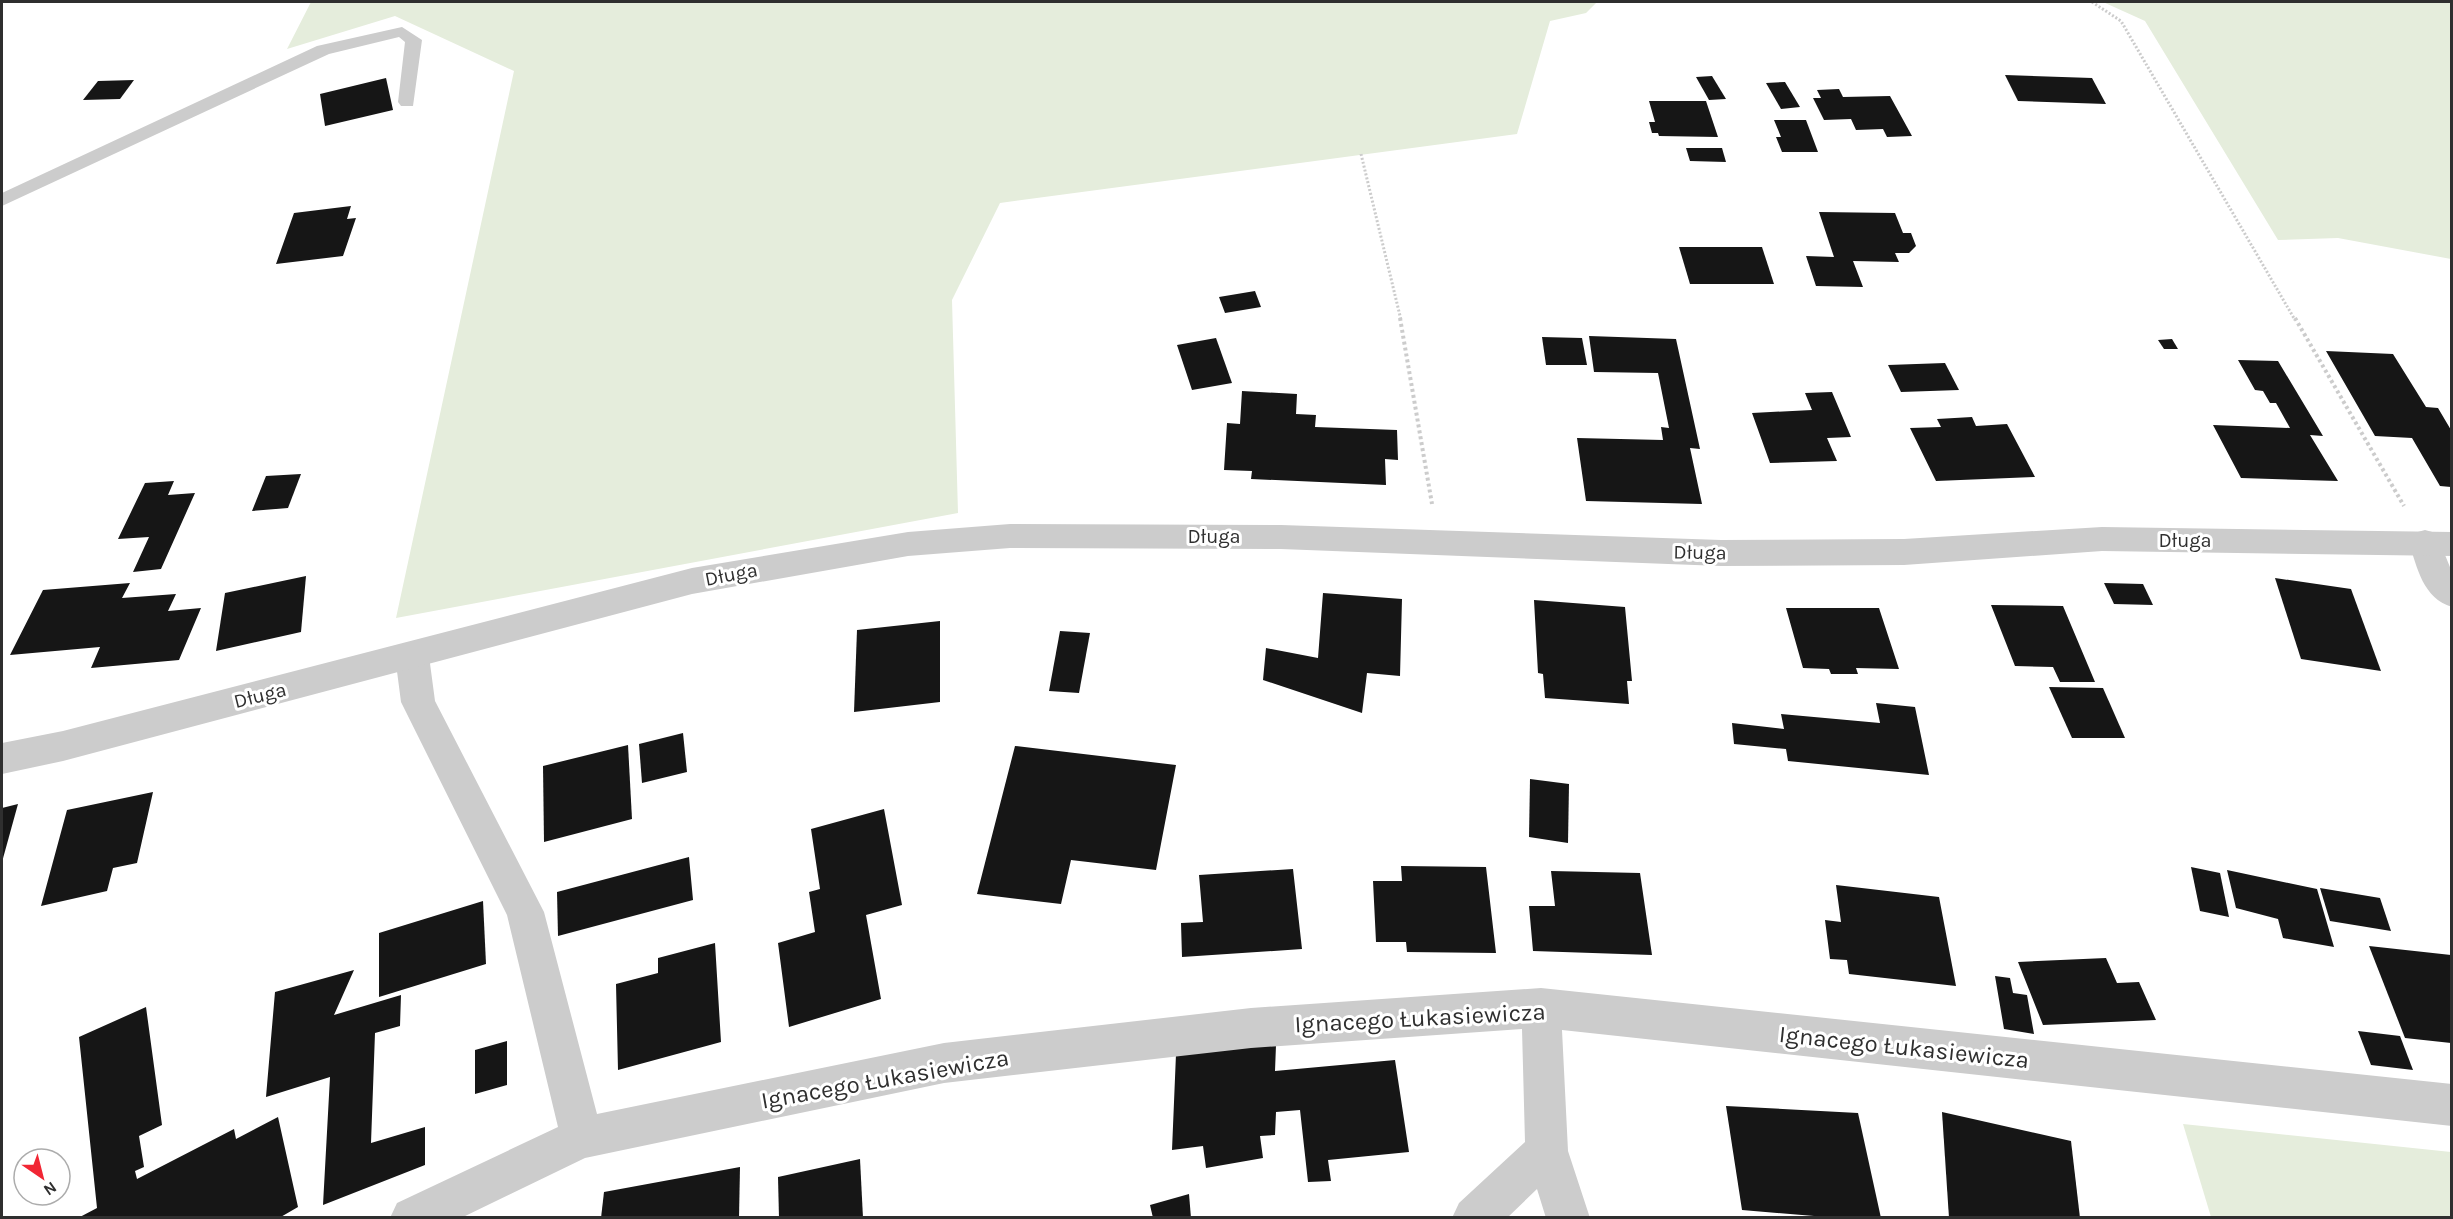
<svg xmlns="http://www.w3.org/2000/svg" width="2453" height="1219" font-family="Karla,sans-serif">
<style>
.green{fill:#e5eddc}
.building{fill:#161616}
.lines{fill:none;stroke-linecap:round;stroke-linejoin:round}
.path-far1{stroke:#ccc;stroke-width:3;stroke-dasharray:2 2;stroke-linecap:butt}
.path{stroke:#ccc;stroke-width:4;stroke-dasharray:3 3;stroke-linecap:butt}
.service{fill:#ccc;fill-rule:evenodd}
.minor{fill:#ccc;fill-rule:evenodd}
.tertiary{fill:#ccc;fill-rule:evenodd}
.labels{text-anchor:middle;stroke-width:6;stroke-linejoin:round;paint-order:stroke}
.street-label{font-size:20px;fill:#2f2f2f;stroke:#fff}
.near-street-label{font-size:24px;fill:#2f2f2f;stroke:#fff}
</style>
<rect width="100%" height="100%" fill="#fff"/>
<g class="green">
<polygon points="311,2 1597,2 1586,13 1550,21 1517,134 1000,203 952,300 958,513 396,618 514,71 395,16 287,49"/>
<polygon points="2103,2 2451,2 2451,259 2338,238 2278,240 2145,21"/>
<polygon points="2183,1124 2451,1152 2451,1217 2211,1217"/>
</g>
<g class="building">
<polygon points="2005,75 2092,78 2106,104 2018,101"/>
<polygon points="1712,76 1726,99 1709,100 1696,77"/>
<polygon points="386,78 393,110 325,126 320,94"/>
<polygon points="134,80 120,99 83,100 98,81"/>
<polygon points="1785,82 1800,107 1781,109 1766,83"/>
<polygon points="1839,89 1843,97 1890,96 1912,136 1887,137 1883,129 1856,130 1851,119 1824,120 1813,98 1821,98 1817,90"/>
<polygon points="1649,101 1706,101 1718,137 1659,136 1658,133 1652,133 1649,122 1655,122"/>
<polygon points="1774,120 1806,120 1818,152 1782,152 1776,137 1781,137"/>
<polygon points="1686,148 1722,148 1726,162 1690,161"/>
<polygon points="351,206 347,219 356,218 343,256 276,264 294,213"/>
<polygon points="1819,212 1895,213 1903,233 1911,233 1916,246 1909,253 1895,253 1899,262 1853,261 1863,287 1816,286 1806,256 1834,257"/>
<polygon points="1679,247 1762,247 1774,284 1690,284"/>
<polygon points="1255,291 1261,307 1225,313 1219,297"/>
<polygon points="1589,336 1676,339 1700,449 1690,448 1702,504 1586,501 1577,438 1663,440 1661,427 1669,428 1658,373 1594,372"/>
<polygon points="1542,337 1582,338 1587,365 1546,365"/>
<polygon points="1216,338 1232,383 1192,390 1177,345"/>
<polygon points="2172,339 2178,349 2164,349 2158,340"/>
<polygon points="2326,351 2393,354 2426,407 2438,408 2451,430 2451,487 2440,486 2412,438 2375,436"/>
<polygon points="2238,360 2278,361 2323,436 2310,435 2338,481 2241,478 2213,425 2290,428 2276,403 2270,403 2263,391 2255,390"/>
<polygon points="1945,363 1959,390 1901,392 1888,365"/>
<polygon points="1242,391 1297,394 1296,414 1316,415 1315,427 1397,430 1398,460 1385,459 1386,485 1251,479 1252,471 1224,470 1227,423 1240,424"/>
<polygon points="1832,392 1851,437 1827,438 1837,461 1770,463 1752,413 1812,410 1805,393"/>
<polygon points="1972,417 1976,426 2007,424 2035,477 1936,481 1910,428 1941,427 1937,419"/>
<polygon points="301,474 288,508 252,511 266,476"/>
<polygon points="174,481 168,495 195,493 161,569 133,572 149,537 118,539 145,483"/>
<polygon points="306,576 301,632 216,651 225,593"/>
<polygon points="2275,578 2351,589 2381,671 2301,659"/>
<polygon points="130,583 122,598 176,594 168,611 201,608 179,660 91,668 100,647 10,655 43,590"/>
<polygon points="2104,583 2143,584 2153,605 2114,604"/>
<polygon points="1323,593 1402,599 1400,676 1367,673 1362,713 1263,680 1266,648 1318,658"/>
<polygon points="1534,600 1625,607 1632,681 1627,681 1629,704 1545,698 1543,674 1538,673"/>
<polygon points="1991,605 2063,606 2095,682 2060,682 2053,667 2015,666"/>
<polygon points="1786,608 1879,608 1899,669 1856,668 1858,674 1831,674 1829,669 1803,668"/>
<polygon points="940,621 940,702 854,712 857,630"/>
<polygon points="1060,631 1090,633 1079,693 1049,691"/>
<polygon points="2049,687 2103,688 2125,738 2072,738"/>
<polygon points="1876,703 1915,707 1929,775 1788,761 1786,749 1734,744 1732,723 1784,729 1781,714 1880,723"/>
<polygon points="683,733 687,772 642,783 639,744"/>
<polygon points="628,745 632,819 544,842 543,766"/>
<polygon points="1015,746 1176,765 1156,870 1071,860 1061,904 977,894"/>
<polygon points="1530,779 1569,784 1568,843 1529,837"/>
<polygon points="153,792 137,863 113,868 107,891 41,906 67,810"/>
<polygon points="18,804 2,862 2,808"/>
<polygon points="884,809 902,905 866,915 881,999 789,1027 778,943 815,932 809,892 820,889 811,829"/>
<polygon points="689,857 693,900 558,936 557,892"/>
<polygon points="1401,866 1486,867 1496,953 1407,952 1406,942 1376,942 1373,881 1402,881"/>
<polygon points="2191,867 2220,873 2229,917 2200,911"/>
<polygon points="1293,869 1302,949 1182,957 1181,923 1203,922 1199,875"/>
<polygon points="2227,870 2317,889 2334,947 2283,938 2278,919 2236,908"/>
<polygon points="1551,871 1640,873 1652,955 1533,951 1529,906 1555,906"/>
<polygon points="1836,885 1939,897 1956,986 1849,974 1847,960 1830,959 1825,920 1841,922"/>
<polygon points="2320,888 2380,898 2391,931 2330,921"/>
<polygon points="483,901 486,964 379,997 379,933"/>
<polygon points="715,943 721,1042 618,1070 616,984 658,973 658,958"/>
<polygon points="2369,946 2451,955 2451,1043 2405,1038"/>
<polygon points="2106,958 2117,983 2139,982 2156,1020 2043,1025 2018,962"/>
<polygon points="354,970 334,1015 401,995 400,1026 375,1033 371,1143 425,1127 425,1165 323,1205 330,1077 266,1097 275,992"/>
<polygon points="1995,976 2010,978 2013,993 2027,995 2034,1034 2004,1029"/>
<polygon points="146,1007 162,1125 139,1136 144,1167 135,1171 137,1179 234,1129 236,1139 278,1117 298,1207 279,1218 78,1218 97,1208 79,1037"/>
<polygon points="2358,1031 2400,1036 2413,1070 2371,1065"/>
<polygon points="507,1041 507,1085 475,1094 475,1050"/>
<polygon points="1276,1045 1275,1071 1395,1060 1409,1152 1328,1160 1331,1181 1308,1182 1300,1110 1276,1112 1275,1135 1260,1136 1263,1158 1206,1168 1203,1146 1172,1150 1176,1054"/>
<polygon points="1726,1106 1858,1113 1881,1218 1838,1218 1742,1210"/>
<polygon points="1942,1112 2071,1141 2080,1218 1949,1218"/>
<polygon points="860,1159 863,1218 779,1218 778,1177"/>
<polygon points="740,1167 739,1218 601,1218 604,1192"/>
<polygon points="1189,1194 1191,1218 1153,1218 1150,1205"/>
</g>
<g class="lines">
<g class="path-far1">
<polyline points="2092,2 2121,21 2295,320"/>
<polyline points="1361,154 1401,320"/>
</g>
<g class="path">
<polyline points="1400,318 1432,504"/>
<polyline points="2295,318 2404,506"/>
</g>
<polygon class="service" points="402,27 422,40 413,106 401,106 398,102 405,42 399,37 329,54 2,206 2,193 317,46"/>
<g class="minor">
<path d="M2425 530 2436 533 2452 572V607C2423 598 2417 568 2409 542L2414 533Z"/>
<polygon points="412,642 424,646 429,656 435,701 544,912 597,1114 944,1043 1251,1008 1541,988 2452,1084 2452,1126 1562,1030 1568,1151 1590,1218 1546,1218 1537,1189 1507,1218 1452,1218 1459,1203 1525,1142 1522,1029 1251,1048 944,1083 585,1158 461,1218 390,1218 397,1203 558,1127 507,915 401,702 395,656 400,646"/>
</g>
<polygon class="tertiary" points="1010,524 1281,525 1721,540 1904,539 2102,527 2452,532 2452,556 2102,551 1904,565 1721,566 1281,549 1010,548 908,556 692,594 63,761 2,774 2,743 63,731 692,568 908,532"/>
</g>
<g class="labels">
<g class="street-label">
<text x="1214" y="543">Długa</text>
<text x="2185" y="547">Długa</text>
<text transform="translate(1700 552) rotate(1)" y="7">Długa</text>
<text transform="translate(731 574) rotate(-11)" y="7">Długa</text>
<text transform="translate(260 695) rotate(-14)" y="7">Długa</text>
</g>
<g class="near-street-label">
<text transform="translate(1420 1018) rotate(-3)" y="8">Ignacego Łukasiewicza</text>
<text transform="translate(1904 1047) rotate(6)" y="8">Ignacego Łukasiewicza</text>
<text transform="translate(885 1079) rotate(-10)" y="8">Ignacego Łukasiewicza</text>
</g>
</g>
<rect width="2453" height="1219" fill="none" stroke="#2f2f2f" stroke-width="6"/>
<g transform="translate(42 1177) rotate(145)"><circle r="28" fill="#ffffff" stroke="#acacac" stroke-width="1.5"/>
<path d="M0-4.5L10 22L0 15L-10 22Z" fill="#f12634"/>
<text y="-9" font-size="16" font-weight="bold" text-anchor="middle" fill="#2f2f2f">N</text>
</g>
</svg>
